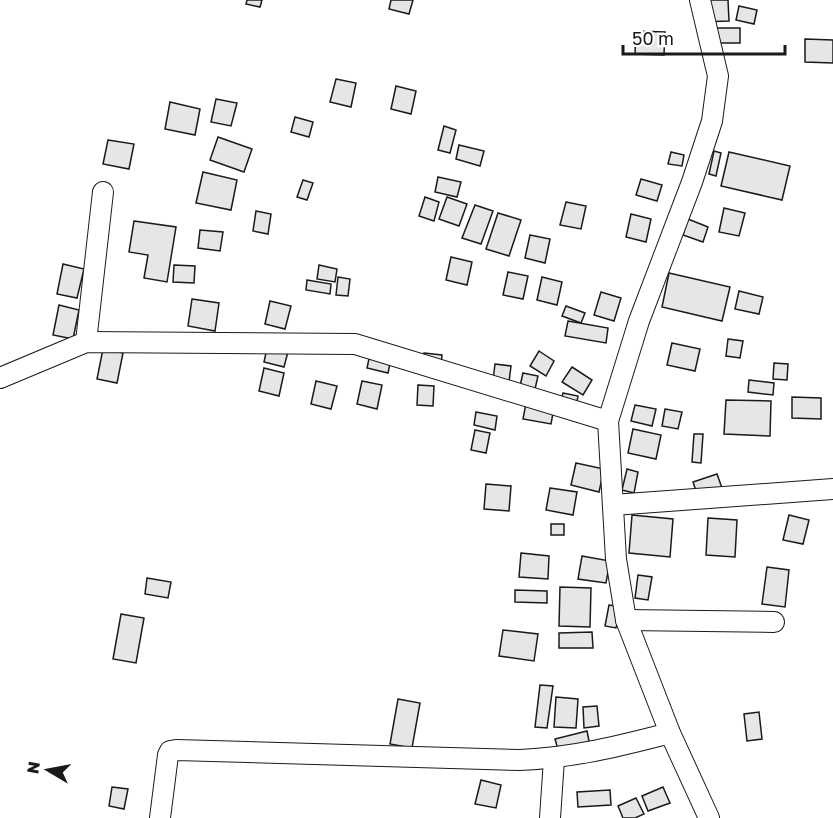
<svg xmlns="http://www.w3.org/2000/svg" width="833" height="818" font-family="'Golos Text',sans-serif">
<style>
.building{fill:#e6e6e6;stroke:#1a1a1a;stroke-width:1.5}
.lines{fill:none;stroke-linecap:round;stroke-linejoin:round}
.minor-casing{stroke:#1a1a1a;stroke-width:22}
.minor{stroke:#fff;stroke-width:20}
</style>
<rect width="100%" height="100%" fill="#fff"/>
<g class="building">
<polygon points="247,0 262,0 260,7 246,4"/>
<polygon points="391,0 413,0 409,14 389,9"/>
<polygon points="700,0 728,0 729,21 701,22"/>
<polygon points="739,6 757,10 754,24 736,20"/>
<rect x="714" y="28" width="26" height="15"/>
<polygon points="636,31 665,32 664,55 635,54"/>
<polygon points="805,39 833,40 833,63 805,62"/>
<polygon points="336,79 356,83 351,107 330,102"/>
<polygon points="396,86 416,91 411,114 391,109"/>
<polygon points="216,99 237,103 231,126 211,122"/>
<polygon points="170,102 200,109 195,135 165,129"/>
<polygon points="295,117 313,122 309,137 291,132"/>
<polygon points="444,126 456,130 450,153 438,150"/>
<polygon points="218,137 252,149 244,172 210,160"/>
<polygon points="108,140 134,144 129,169 103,164"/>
<polygon points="459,145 484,151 480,166 456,159"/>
<polygon points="714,151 721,153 716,176 709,174"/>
<polygon points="671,152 684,155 682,166 668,164"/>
<polygon points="729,152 790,166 782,200 721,186"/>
<polygon points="203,172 237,180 231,210 196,203"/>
<polygon points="438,177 461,182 457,197 435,192"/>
<polygon points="641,179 662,185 657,201 636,195"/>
<polygon points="303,180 313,183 307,200 297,197"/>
<polygon points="425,197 439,202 434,221 419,216"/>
<polygon points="447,197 467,204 459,226 439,219"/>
<polygon points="566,202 586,206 581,229 560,225"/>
<polygon points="475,205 493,211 481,244 462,238"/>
<polygon points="724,208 745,213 739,236 719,232"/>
<polygon points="256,211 271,214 268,234 253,231"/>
<polygon points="498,213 521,220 509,256 486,249"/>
<polygon points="631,214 651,219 646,242 626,237"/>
<polygon points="688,219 708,227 703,242 683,235"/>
<polygon points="134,221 176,227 167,282 144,278 148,255 129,252"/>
<polygon points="200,230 223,232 220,251 198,248"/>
<polygon points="530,235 550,239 545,263 525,258"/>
<polygon points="451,257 472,262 467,285 446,280"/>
<polygon points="63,264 84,269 77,298 57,294"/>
<polygon points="174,265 195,266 194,283 173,282"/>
<polygon points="319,265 337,269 335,282 317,279"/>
<polygon points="508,272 528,276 523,299 503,295"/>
<polygon points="669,273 730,287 722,321 662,307"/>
<polygon points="338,277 350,279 348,296 336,295"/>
<polygon points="542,277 562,282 557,305 537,300"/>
<polygon points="307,280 331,284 330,294 306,290"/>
<polygon points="739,291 763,297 759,314 735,309"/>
<polygon points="601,292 621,298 614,321 594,315"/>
<polygon points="192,299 219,303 215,331 188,326"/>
<polygon points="270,301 291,306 285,329 265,324"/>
<polygon points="59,305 79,310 73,339 53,335"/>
<polygon points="566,306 585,313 581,323 562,316"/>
<polygon points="568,321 608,328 606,343 565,336"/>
<polygon points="269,339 290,344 284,367 264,362"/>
<polygon points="728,339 743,341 740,358 726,356"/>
<polygon points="672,343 700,349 695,371 667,365"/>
<polygon points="372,345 393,350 388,373 367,368"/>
<polygon points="103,349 123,353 117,383 97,379"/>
<polygon points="539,351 554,361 546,376 530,366"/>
<polygon points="424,353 442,355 441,365 423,362"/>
<polygon points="774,363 788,364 787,380 773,379"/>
<polygon points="495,364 511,366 508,390 492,388"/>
<polygon points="572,367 592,380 583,395 562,382"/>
<polygon points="264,368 284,373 279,396 259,391"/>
<polygon points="523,373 538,376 532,402 517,399"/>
<polygon points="749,380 774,383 773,395 748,392"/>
<polygon points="316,381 337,386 331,409 311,404"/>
<polygon points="362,381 382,385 377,409 357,404"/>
<polygon points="418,385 434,386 433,406 417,405"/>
<polygon points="563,393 578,396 576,407 560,404"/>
<polygon points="792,397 821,398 821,419 792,418"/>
<polygon points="726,400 771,401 770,436 724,434"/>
<polygon points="526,403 554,408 551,424 523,419"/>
<polygon points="635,405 656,409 652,426 631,421"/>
<polygon points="665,409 682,412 678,429 662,426"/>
<polygon points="476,412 497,416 495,430 474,425"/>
<polygon points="633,429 661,435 656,459 628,453"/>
<polygon points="475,430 490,433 486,453 471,450"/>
<polygon points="694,434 703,434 701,463 692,462"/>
<polygon points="576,463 604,469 599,492 571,485"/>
<polygon points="627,469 638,472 634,493 622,490"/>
<polygon points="717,474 722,488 698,497 693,482"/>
<polygon points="486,484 511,486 509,511 484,509"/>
<polygon points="550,488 577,492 573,515 546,510"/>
<polygon points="632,515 673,519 670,557 629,553"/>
<polygon points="789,515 809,520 803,544 783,540"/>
<polygon points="708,518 737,520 735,557 706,555"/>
<rect x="551" y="524" width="13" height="11"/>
<polygon points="521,553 549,556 548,579 519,577"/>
<polygon points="582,556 610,561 606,583 578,579"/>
<polygon points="767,567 789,570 785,607 762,604"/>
<polygon points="638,575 652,577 648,600 635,598"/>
<polygon points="147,578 171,582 168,598 145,594"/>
<polygon points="560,587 591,588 590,627 559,626"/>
<polygon points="515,590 547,591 547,603 515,602"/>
<polygon points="609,605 621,607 616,628 605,626"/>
<polygon points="121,614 144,618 136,663 113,659"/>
<polygon points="503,630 538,634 534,661 499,656"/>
<polygon points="592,632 593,648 559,648 559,633"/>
<polygon points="540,685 553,686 547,728 535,727"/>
<polygon points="556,697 578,699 576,728 554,727"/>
<polygon points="398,699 420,703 412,748 390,744"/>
<polygon points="597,706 599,726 584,728 583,707"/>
<polygon points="759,712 762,739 747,741 744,714"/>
<polygon points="587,731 590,746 559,753 555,739"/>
<polygon points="481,780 501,785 496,808 475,804"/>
<polygon points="112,787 128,789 124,809 109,806"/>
<polygon points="663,787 670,803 648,811 642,796"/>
<polygon points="610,790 611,805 578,807 577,792"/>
<polygon points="636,798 644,814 635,818 623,818 618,806"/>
</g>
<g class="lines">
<g class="minor-casing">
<g id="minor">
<polyline points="700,0 718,76 712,121 692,182 639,321 608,421 616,559 626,620 670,733 709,818"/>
<polyline points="86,342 103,192"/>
<polyline points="0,378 86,342 355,344 608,421"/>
<polyline points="613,505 833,489"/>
<polyline points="626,620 774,622"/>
<path d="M160 818 168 755 170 751 176 750 520 760C572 758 620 746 670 733"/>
<polyline points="550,818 554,759"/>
</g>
</g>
<use href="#minor" class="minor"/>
</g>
<g transform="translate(48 770) rotate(280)" stroke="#ffffff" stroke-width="4.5" paint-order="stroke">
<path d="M0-4.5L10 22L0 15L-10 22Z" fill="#1a1a1a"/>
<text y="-9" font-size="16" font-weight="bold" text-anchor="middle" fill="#1a1a1a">N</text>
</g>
<path d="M623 45v9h162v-9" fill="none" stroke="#1a1a1a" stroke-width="3"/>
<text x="632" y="45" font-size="18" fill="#1a1a1a" stroke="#ffffff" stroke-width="4.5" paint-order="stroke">50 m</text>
</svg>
